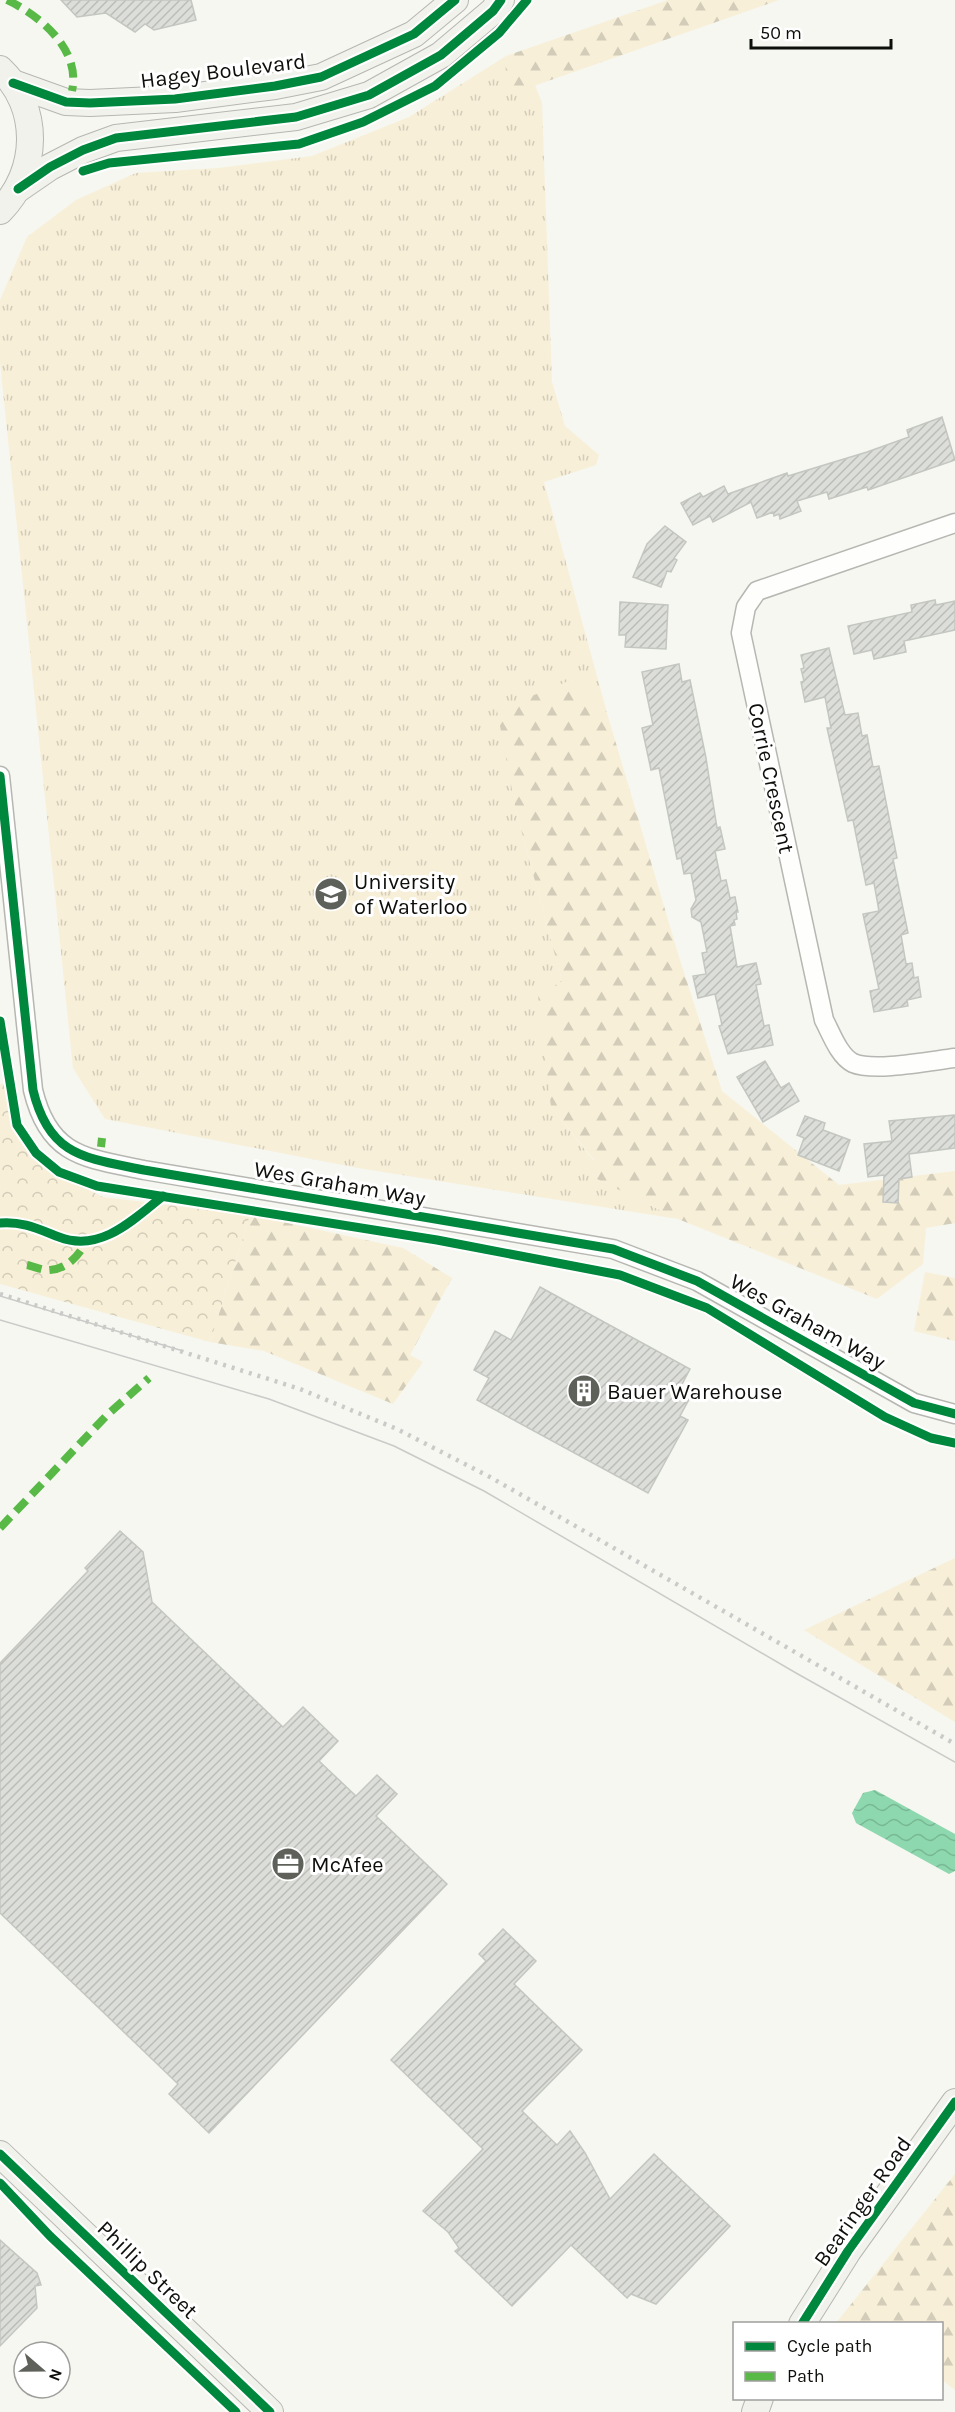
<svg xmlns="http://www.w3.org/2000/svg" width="955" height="2412" font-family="Karla,sans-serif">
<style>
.grass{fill:url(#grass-tufts)}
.forest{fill:url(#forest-firs)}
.park{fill:url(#park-crowns)}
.water{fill:url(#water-waves)}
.building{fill:url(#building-hatch);stroke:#c4c7c1;stroke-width:1.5}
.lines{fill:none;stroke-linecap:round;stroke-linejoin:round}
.street-casing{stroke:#b6b7b2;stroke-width:21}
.secondary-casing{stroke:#b6b7b2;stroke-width:28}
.street{stroke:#fefefd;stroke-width:18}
.secondary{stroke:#f2f2ed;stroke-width:26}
.tram{stroke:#cacbc9;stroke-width:1.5}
.rail{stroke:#cacbc9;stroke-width:4.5;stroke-dasharray:3 6;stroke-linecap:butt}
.quiet{stroke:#58b947;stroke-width:8;stroke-dasharray:15 8;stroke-linecap:butt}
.cycleway-casing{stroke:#fff;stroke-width:13}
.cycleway{stroke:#00873e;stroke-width:9}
.labels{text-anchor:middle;stroke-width:6;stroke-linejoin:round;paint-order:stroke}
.street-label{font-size:22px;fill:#0d0f0a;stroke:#fff}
.poi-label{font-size:22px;fill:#0d0f0a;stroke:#fff;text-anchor:start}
</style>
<defs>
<pattern id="grass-tufts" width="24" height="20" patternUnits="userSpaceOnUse" patternTransform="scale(1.5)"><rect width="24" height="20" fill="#f8efd8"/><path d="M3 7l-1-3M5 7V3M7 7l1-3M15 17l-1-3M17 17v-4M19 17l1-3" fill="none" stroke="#d3ccb8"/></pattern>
<pattern id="forest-firs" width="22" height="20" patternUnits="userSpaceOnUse" patternTransform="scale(1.5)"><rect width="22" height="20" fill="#f8efd8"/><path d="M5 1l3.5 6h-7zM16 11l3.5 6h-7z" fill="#d3ccb8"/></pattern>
<pattern id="park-crowns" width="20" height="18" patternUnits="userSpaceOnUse" patternTransform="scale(1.5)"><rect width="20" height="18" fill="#f8efd8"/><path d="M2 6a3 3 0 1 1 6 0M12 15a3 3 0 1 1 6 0" fill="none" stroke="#d3ccb8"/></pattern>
<pattern id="water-waves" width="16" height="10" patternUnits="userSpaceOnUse" patternTransform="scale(1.5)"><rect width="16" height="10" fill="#8dd8ae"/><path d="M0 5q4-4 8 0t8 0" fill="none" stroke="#78b894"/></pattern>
<pattern id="building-hatch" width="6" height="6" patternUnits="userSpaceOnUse" patternTransform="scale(1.5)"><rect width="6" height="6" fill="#dcded9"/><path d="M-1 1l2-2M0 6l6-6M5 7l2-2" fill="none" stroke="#bcbdb9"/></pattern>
</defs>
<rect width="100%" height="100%" fill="#f5f7f0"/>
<polygon class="grass" points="506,56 506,95 535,85 542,103 552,382 565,426 599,455 596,465 544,482 607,713 571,680 516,811 562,981 551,1107 594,1161 594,1177 678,1219 358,1168 105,1119 73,1068 0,362 0,300 27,237 76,200 136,173 218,168 312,156 409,117"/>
<g class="forest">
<polygon points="668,0 779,0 505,96 506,56"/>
<polygon points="571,680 607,713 679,957 722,1091 839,1185 955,1171 955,1223 926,1228 923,1264 877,1299 678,1219 593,1177 594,1160 551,1107 538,996 562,981 516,811 497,710"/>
<polygon points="250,1215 403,1248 452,1278 410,1355 423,1362 393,1404 264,1351 210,1342"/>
<polygon points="925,1272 955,1278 955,1341 914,1331"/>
<polygon points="955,1558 955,1722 804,1630"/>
<polygon points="955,2174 955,2390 942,2380 942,2324 836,2323"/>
</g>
<polygon class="park" points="0,1084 4,1084 13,1127 27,1151 48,1171 103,1197 250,1215 210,1342 0,1284"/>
<polygon class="water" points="875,1790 955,1834 955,1871 949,1874 856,1823 852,1813 863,1793"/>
<g class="building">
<polygon points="61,0 191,0 196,20 154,30 145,24 135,32 106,13 77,17"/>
<polygon points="942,417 955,460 868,490 867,487 829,499 827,492 797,501 801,511 780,519 779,514 774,516 773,512 757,518 751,502 713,522 710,516 693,525 681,503 700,493 703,497 724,486 728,494 787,473 788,476 867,452 909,437 907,430"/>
<polygon points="665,526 686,542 674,558 677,560 671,572 667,571 661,587 633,577 647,544"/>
<polygon points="935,600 936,605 955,601 955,630 904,641 906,652 874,659 872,650 854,654 848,626 912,612 911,605"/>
<polygon points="620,602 668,605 666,649 625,647 626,635 619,635"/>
<polygon points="829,648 845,715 858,713 862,736 867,735 873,767 879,766 897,858 893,859 908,933 901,935 906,964 912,963 914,978 918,977 921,997 907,1000 908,1006 874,1012 870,991 879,989 863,914 879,911 874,883 866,885 853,820 848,821 827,728 831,728 825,697 805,702 801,682 804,681 801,669 804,668 801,655"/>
<polygon points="679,664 682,682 690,680 706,758 717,828 720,827 725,849 715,851 721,881 726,880 730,898 735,897 738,912 736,912 737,919 734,920 735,925 730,926 737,967 756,963 761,984 756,985 764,1026 769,1025 773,1045 728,1054 719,1026 722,1025 715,994 698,998 693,976 706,974 702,953 707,952 701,922 692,917 691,909 696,900 691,873 684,874 681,858 677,859 659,768 651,770 642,728 653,725 642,672"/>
<polygon points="765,1061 781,1088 789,1083 799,1101 763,1122 737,1077"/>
<polygon points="955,1115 955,1148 909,1154 912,1177 899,1179 898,1203 883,1202 884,1175 868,1177 864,1144 892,1141 889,1121"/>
<polygon points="805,1116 825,1123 823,1130 850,1140 839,1171 798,1155 804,1138 797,1135"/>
<polygon points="540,1287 690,1369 680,1388 692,1394 680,1416 688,1420 648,1493 477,1400 489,1378 474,1370 495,1331 511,1340"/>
<polygon points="120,1531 143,1552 152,1602 283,1727 303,1707 338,1741 319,1761 356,1796 377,1775 397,1794 376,1816 447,1884 209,2133 169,2094 178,2084 0,1913 0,1663 88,1571 85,1568"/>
<polygon points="503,1929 536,1961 514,1984 582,2050 522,2111 557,2145 570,2131 585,2153 610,2199 654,2154 730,2226 656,2304 631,2294 627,2298 571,2245 512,2306 455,2251 459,2248 448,2232 423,2211 483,2149 391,2060 486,1961 479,1954"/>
<polygon points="0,2240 37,2273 41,2285 35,2286 37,2308 0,2346"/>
</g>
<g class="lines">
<g class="street-casing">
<g id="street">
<path d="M955 523 757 591 746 607 741 633 824 1020C831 1033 839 1056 853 1063 874 1072 930 1061 955 1058"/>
<path d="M0 776 33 1090C49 1157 86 1158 144 1170L613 1249 697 1281 914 1403 955 1414"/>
</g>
</g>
<g class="secondary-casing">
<g id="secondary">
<path d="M0 69C41 107 39 172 0 211"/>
<polyline points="13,83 66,102 90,103 175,99 275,86 321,77 414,34 455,0"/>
<polyline points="18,189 50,167 83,150 116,138 296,117 369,95 441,55 493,11 501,0"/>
<polyline points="0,2154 270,2412"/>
<polyline points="802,2324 848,2251 955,2102"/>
<polyline points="755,2412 760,2398"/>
</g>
</g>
<use href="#street" class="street"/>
<use href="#secondary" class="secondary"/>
<g class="tram">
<polyline points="0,1296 183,1351"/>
<polyline points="0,1320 269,1399 394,1446 484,1491 796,1673 955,1762"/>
</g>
<polyline class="rail" points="0,1294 300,1389 397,1429 490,1477 955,1744"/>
<g class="quiet">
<path d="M7 0C41 16 81 50 72 91"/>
<polyline points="101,1147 102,1138"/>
<path d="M27 1265C33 1266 43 1271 50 1270 67 1269 80 1255 86 1241"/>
<polyline points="0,1528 108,1414 149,1378"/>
</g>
<g class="cycleway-casing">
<g id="cycleway">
<polyline points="13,83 66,102 90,103 175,99 275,86 321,77 414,34 455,0"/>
<polyline points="83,171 109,163 299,144 363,122 435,86 499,33 527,0"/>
<polyline points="18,189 50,167 83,150 116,138 296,117 369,95 441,55 493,11 501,0"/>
<path d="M0 776 33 1090C49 1157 86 1158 144 1170L613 1249 697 1281 914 1403 955 1414"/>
<polyline points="0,1021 17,1125 36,1153 59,1172 97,1186 437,1240 620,1275 707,1308 885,1417 931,1438 955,1443"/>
<path d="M0 1223C22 1221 38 1229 59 1237 100 1253 133 1220 163 1196"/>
<polyline points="0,2154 270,2412"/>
<polyline points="0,2183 50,2236 236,2412"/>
<polyline points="802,2324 848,2251 955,2102"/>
</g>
</g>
<use href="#cycleway" class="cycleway"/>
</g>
<defs>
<g id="university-disc" transform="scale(1.725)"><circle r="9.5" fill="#5e605a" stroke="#fff"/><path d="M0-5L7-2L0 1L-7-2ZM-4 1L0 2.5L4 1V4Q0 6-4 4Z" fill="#fff"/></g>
<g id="building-disc" transform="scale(1.725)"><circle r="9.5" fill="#5e605a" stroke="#fff"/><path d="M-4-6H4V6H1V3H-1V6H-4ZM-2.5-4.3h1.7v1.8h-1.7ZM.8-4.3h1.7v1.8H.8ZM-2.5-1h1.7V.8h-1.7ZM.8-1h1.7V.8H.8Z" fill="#fff"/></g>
<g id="office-disc" transform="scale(1.725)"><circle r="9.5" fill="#5e605a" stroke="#fff"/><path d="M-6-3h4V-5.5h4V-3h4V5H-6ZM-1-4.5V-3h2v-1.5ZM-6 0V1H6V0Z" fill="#fff"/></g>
</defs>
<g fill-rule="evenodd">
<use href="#university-disc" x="331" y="894"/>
<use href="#building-disc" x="584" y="1391"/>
<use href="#office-disc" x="288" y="1864"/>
</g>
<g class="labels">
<g class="street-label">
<text transform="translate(223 70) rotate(-7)" y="8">Hagey Boulevard</text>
<text transform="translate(772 778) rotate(78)" y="8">Corrie Crescent</text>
<text transform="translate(340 1183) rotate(10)" y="8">Wes Graham Way</text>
<text transform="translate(808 1321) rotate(29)" y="8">Wes Graham Way</text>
<text transform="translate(862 2201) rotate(-55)" y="8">Bearinger Road</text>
<text transform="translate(148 2269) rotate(44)" y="8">Phillip Street</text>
</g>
<g class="poi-label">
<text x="354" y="889">University<tspan x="354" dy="25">of Waterloo</tspan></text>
<text x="607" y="1399">Bauer Warehouse</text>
<text x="311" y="1872">McAfee</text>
</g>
</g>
<rect x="733" y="2322" width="210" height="78" fill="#ffffff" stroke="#9e9f9d" stroke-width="1.5"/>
<rect x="745" y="2342" width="30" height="9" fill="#00873e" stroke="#9e9f9d" stroke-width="1.5"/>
<text x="787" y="2352" font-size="18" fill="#0d0f0a">Cycle path</text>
<rect x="745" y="2372" width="30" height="9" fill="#58b947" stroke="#9e9f9d" stroke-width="1.5"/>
<text x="787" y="2382" font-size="18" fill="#0d0f0a">Path</text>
<g transform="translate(42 2370) rotate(110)"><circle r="28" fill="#ffffff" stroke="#9e9f9d" stroke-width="1.5"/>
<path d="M0-4.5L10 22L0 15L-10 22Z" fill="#5e605a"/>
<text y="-9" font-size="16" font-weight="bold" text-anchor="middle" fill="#0d0f0a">N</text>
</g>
<path d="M751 39v9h140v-9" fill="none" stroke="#0d0f0a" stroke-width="3"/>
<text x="760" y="39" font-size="18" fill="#0d0f0a" stroke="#ffffff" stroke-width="4.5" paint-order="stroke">50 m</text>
</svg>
